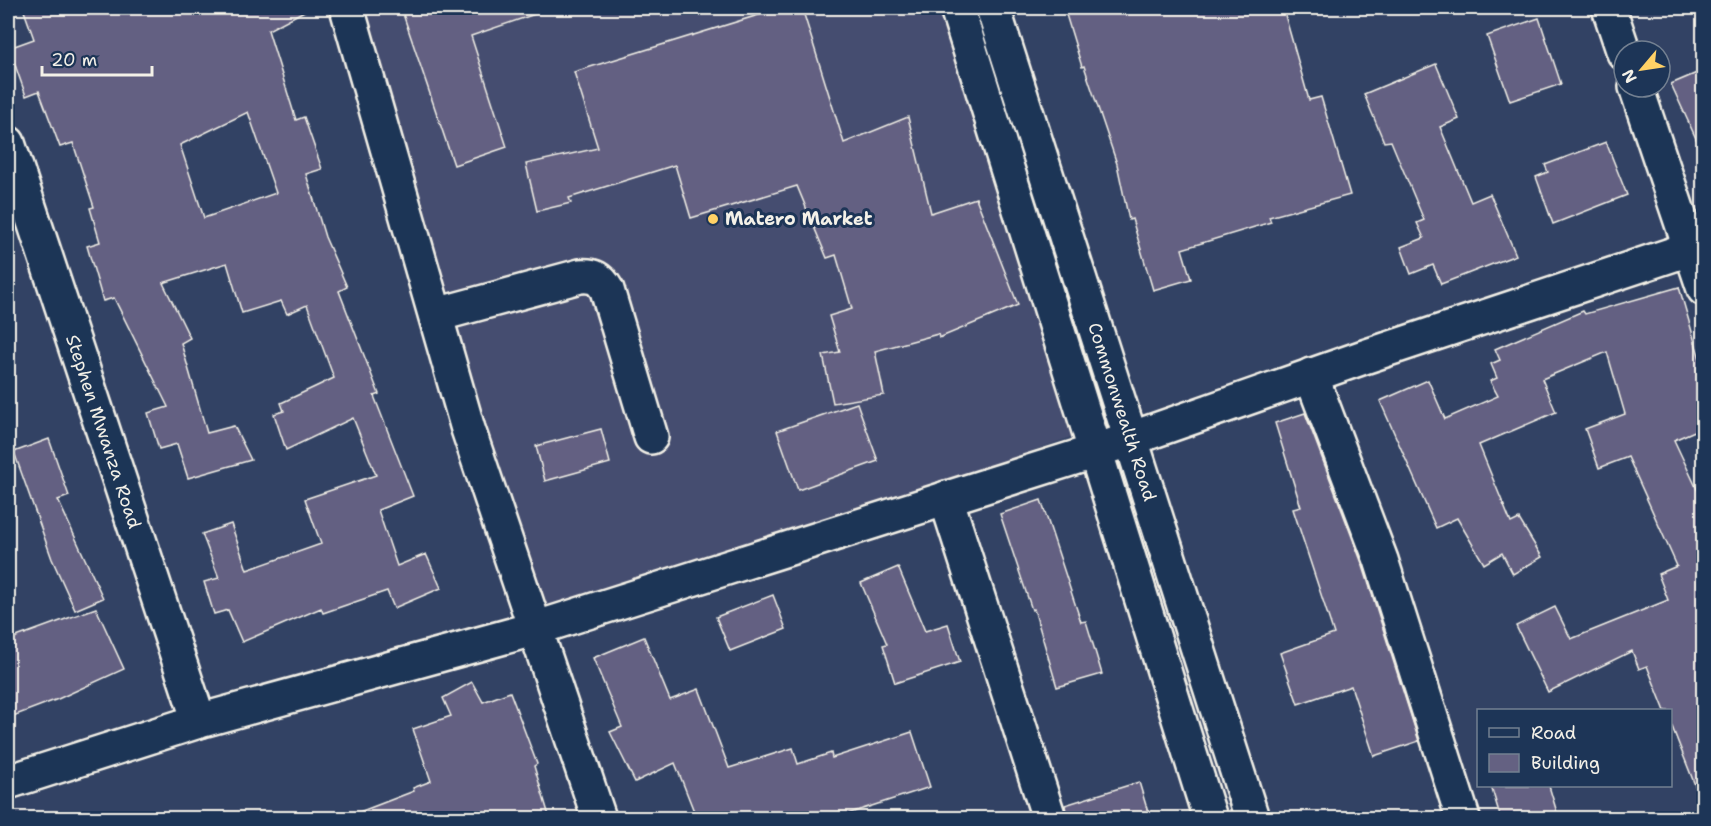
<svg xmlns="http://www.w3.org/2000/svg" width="1711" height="826" font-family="'Shantell Sans',sans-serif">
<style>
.built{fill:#454e6f}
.building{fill:#646182;stroke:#f4f1e8;stroke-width:1.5;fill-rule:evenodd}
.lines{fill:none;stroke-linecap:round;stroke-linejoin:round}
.street-casing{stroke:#f4f1e8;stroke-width:38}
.secondary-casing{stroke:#f4f1e8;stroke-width:38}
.street{stroke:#1d3557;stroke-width:33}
.secondary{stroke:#1d3557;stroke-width:33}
.poi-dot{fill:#ffd166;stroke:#1d3557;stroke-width:2}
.labels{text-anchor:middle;stroke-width:6;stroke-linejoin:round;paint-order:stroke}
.poi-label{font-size:18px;font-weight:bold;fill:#f4f1e8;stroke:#1d3557;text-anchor:start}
.street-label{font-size:18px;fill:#f4f1e8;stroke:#1d3557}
</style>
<rect width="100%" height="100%" fill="#324264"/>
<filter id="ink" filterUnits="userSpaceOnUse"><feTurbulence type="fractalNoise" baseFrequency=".0167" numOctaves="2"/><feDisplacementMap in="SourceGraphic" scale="12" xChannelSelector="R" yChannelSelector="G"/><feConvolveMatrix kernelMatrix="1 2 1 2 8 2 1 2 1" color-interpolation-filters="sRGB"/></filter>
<g filter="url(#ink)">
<polygon class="built" points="344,8 950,8 1088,431 532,629"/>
<g class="building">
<path d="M23 8H310L268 30 296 120 304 117 322 169 306 174 325 237 347 287 339 291 379 394 374 396 413 496 378 510 397 566 426 554 441 588 394 608 387 591 323 613 321 608 242 642 228 610 214 614 204 582 219 578 202 534 231 524 247 570 321 544 305 499 376 475 353 418 286 450 274 414 284 411 281 403 334 378 307 305 287 314 281 301 242 313 227 263 163 283 190 338 181 343 207 433 234 426 251 460 188 478 177 444 159 449 148 413 168 407 114 298 103 301 87 246 100 242 90 208 94 207 73 143 60 147 39 91 26 96 9 48 34 39ZM248 112 276 193 204 218 180 145Z"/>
<polygon points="401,8 540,8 541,12 471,36 507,147 454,165"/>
<polygon points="781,8 802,8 844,143 908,117 931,213 976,198 1018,305 939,338 938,334 875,351 884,395 833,403 823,355 840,352 829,316 852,309 836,255 827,258 797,186 691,218 675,165 569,198 571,203 537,211 526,164 598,148 574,72"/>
<polygon points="1064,8 1283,8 1309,100 1321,97 1350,195 1269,217 1271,222 1182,249 1191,279 1153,290 1132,219 1129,220 1117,164 1084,66 1082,67"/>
<polygon points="1539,18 1561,84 1510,101 1487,36"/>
<polygon points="1436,64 1459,119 1440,127 1471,202 1490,194 1516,255 1441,284 1433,265 1411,274 1401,247 1424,238 1417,223 1424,220 1391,141 1384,142 1364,94"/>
<polygon points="1704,70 1704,156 1671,84"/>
<polygon points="1606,142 1627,195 1553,224 1536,177 1548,172 1545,165"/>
<polygon points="1679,287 1704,373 1704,427 1674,440 1704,504 1702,803 1671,724 1671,711 1665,711 1647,666 1639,669 1632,651 1548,692 1516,626 1555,607 1571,639 1668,600 1658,574 1677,566 1628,457 1599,468 1585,429 1625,414 1607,352 1542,379 1556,412 1479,445 1511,523 1519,519 1542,557 1513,574 1502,553 1484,564 1457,518 1436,528 1380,401 1428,380 1445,419 1498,396 1490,381 1497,378 1491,364 1500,360 1495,349 1583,311 1585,314"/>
<polygon points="857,403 878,461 798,490 777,431"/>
<polygon points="1305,413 1363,566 1419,741 1374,756 1351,686 1298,704 1280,653 1334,634 1293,509 1301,507 1275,423"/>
<polygon points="601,429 610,463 545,481 536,446"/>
<polygon points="49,439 69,496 58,500 103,598 75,610 52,559 14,452"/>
<polygon points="1041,500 1081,622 1086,621 1102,674 1057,687 1034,609 1032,610 1000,514"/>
<polygon points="898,567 925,631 948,624 960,662 895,683 883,645 887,644 861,583"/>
<polygon points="773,595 786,629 730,651 716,617"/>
<polygon points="96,608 124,669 58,699 8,718 8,640"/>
<polygon points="644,637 670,700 699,689 729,768 793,748 798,764 831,753 832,758 912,732 930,787 832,819 697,819 675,763 635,782 610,732 622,727 593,658"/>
<polygon points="472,682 483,702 510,692 537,764 534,766 550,819 350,819 349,816 414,791 413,788 431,781 413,729 451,716 443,698"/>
<polygon points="1139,782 1150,819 1067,819 1065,805"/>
<polygon points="1491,786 1549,786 1559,819 1501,819"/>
</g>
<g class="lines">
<g class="street-casing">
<g id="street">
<polyline points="347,8 468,429 599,818"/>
<polyline points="1609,8 1624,53"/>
<polyline points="1636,87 1704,289"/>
<path id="s1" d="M8 143 199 721"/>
<path d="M436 315 580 276C594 275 600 278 607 290L651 437"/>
<polyline points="1311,375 1381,560 1463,818"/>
<polyline points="946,498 1049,818"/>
<polyline points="8,782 199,721 537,628 1096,451 1364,357 1704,244"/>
</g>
</g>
<g class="secondary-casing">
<g id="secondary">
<polyline points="957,8 1210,818"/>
<path id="s2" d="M993 8 1252 818"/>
</g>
</g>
<use href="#street" class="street"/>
<use href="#secondary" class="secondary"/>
</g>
</g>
<circle class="poi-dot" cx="713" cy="219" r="6"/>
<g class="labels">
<g class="poi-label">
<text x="725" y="225">Matero Market</text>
</g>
<g class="street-label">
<text dy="6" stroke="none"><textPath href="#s2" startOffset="424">Commonwealth Road</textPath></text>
<text dy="6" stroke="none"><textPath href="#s1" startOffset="304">Stephen Mwanza Road</textPath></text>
</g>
</g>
<rect width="1711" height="826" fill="none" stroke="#1d3557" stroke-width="30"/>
<rect x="15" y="15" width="1681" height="796" fill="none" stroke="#f4f1e8" stroke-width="2" filter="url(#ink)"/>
<rect x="1477" y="709" width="195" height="78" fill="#1d3557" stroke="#738091" stroke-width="1.5"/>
<rect x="1489" y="728" width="30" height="9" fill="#1d3557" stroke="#738091" stroke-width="1.5"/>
<text x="1531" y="739" font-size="18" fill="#f4f1e8">Road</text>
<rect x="1489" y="754" width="30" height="18" fill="#646182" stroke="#738091" stroke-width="1.5"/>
<text x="1531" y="769" font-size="18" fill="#f4f1e8">Building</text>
<g transform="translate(1642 69) rotate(241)"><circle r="28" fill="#1d3557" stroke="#738091" stroke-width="1.5"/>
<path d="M0-4.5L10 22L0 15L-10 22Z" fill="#ffd166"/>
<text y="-9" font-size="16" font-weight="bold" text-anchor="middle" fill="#f4f1e8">N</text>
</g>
<path d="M42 66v9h110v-9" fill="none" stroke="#f4f1e8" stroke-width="3"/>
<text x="51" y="66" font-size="18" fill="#f4f1e8" stroke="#1d3557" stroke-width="4.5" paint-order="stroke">20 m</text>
</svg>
